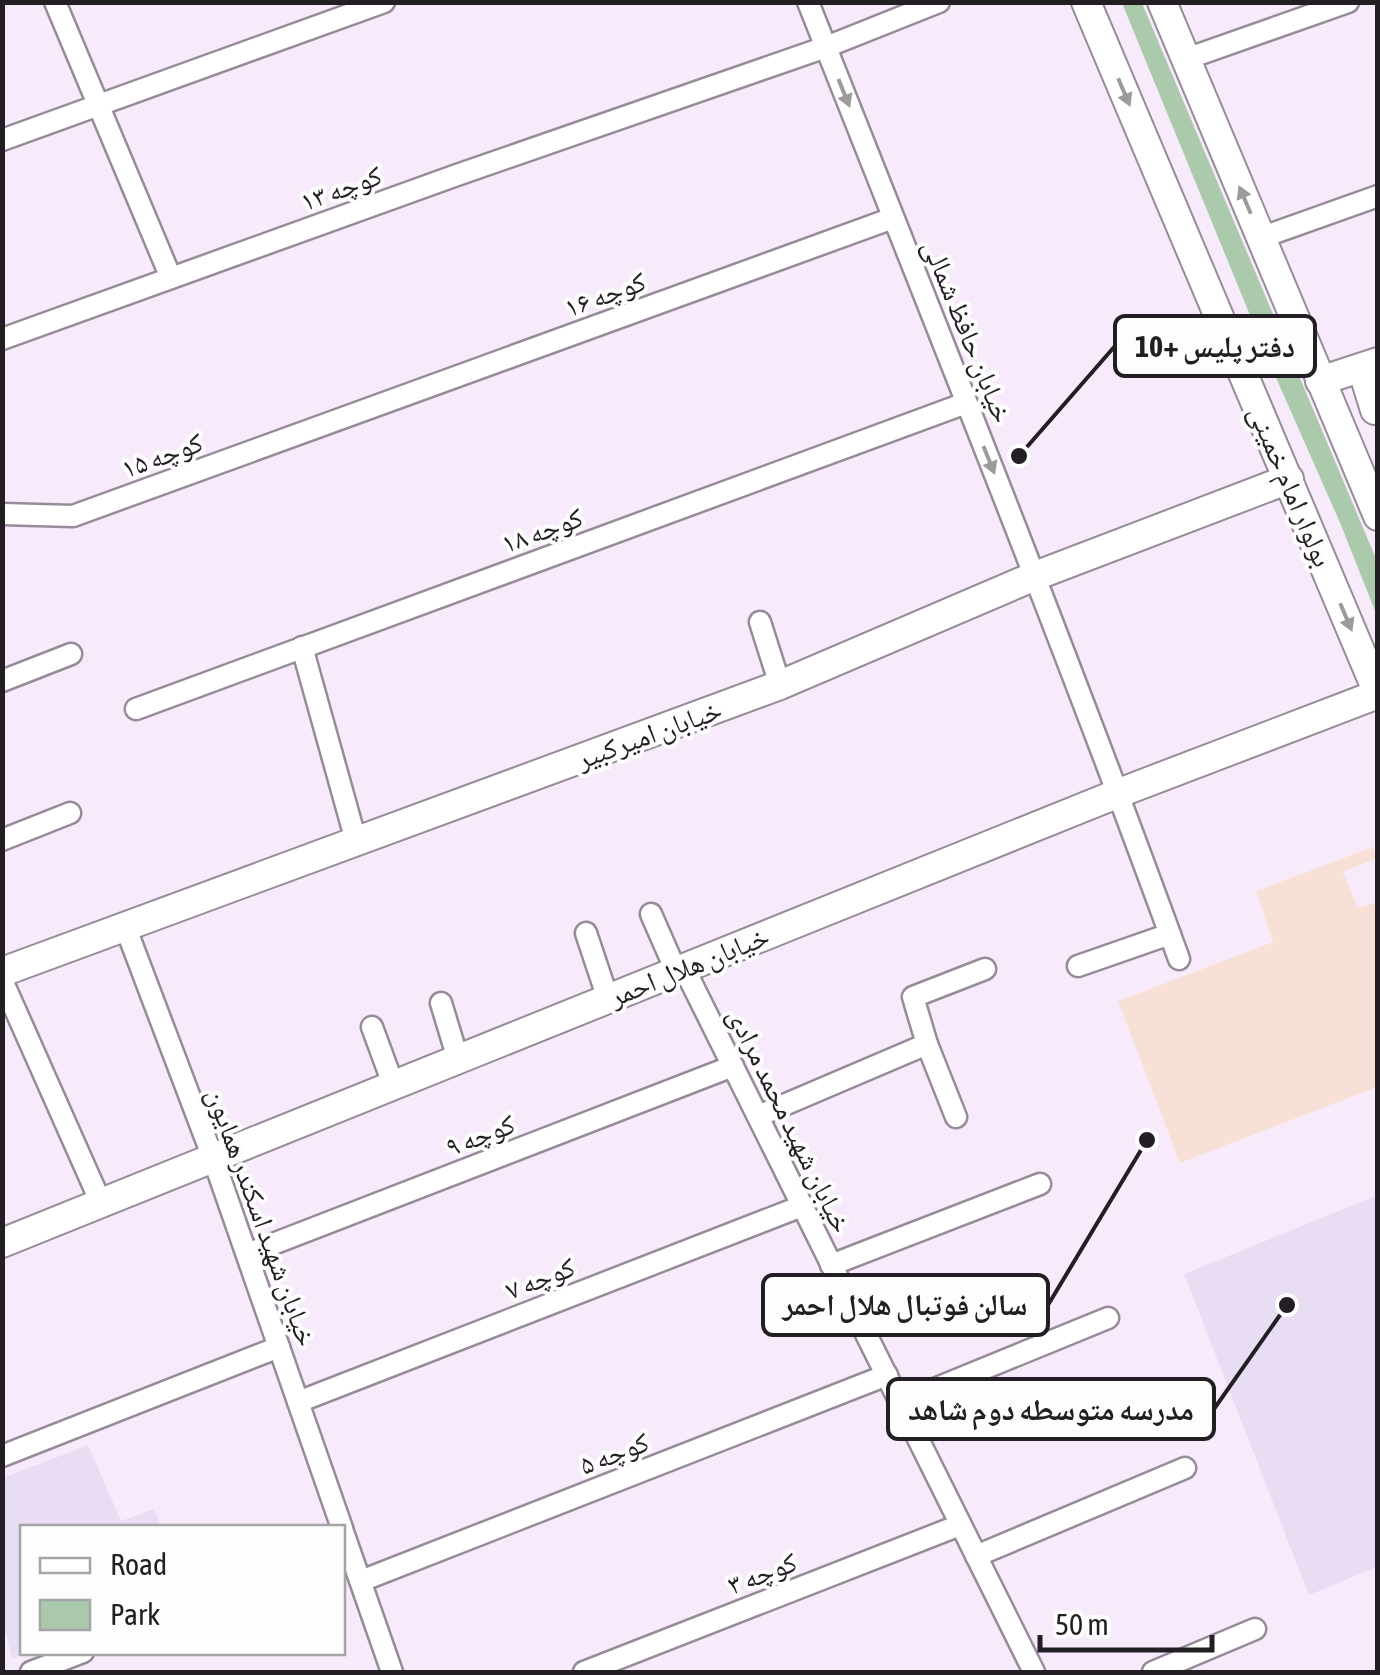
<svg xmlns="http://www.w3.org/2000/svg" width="1380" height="1675" font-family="'Asap Condensed','Noto Naskh Arabic',sans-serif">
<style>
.commercial{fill:#f9e0d7}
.education{fill:#e8ddf2}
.green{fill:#abcaab}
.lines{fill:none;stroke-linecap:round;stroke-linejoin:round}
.street-casing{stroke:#978b9a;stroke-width:25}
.secondary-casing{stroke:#978b9a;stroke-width:32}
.street{stroke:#fff;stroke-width:20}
.secondary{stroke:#fff;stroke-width:28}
.oneway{fill:#9c9a9c}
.labels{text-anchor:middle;stroke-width:8;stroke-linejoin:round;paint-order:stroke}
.street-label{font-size:28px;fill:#221e24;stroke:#fdfdfd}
.leader{fill:none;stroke:#221e24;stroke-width:4}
.callout-dot{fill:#221e24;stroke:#fdfdfd;stroke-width:4}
.callout{fill:#fdfdfd;stroke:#221e24;stroke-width:4}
.callout-label{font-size:30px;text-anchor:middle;font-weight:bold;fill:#221e24}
</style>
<rect width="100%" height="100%" fill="#f7ebfb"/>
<polygon class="commercial" points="1373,847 1377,858 1343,872 1358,908 1377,902 1377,1087 1180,1163 1118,1001 1273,942 1256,891"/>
<g class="education">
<polygon points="1376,1196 1377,1567 1309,1595 1184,1274"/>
<polygon points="88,1445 121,1521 154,1509 161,1527 22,1528 22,1652 27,1653 12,1658 3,1621 3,1478"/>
</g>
<polygon class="green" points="1122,3 1142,3 1377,561 1377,616 1341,525 1270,364"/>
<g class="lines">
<g class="street-casing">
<g id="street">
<polyline points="55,2 171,278"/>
<path d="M808 2C934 320 1062 638 1179 959"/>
<polyline points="1186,59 1348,2"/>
<polyline points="2,140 384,2"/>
<polyline points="1260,238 1378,196"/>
<polyline points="2,339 457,175 826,47 939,2"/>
<polyline points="2,514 73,516 893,218"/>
<polyline points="760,622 780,685"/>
<polyline points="302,647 356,841"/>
<polyline points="2,681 71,654"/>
<polyline points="136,709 966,403"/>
<polyline points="2,840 70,813"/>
<polyline points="651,914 676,971"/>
<polyline points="125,926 213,1158 342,1528"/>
<polyline points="586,933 608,999"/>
<polyline points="1078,966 1170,934"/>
<polyline points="684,968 1034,1672"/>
<polyline points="2,980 101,1203"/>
<polyline points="441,1003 458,1059"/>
<polyline points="372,1027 393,1084"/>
<polyline points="758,1116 927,1044"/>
<polyline points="956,1117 927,1044 913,997 985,969"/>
<polyline points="247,1254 733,1066"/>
<polyline points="831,1265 1040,1184"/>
<polyline points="298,1402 802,1206"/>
<polyline points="900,1403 1108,1318"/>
<polyline points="2,1456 279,1347"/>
<polyline points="342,1529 392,1672"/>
<polyline points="976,1556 1185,1468"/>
<polyline points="361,1581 887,1375"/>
<polyline points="31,1672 83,1652"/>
<polyline points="584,1672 960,1525"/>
<polyline points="1153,1672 1255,1629"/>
</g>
</g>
<g class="secondary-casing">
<g id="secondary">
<polyline points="1086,2 1378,693"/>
<polyline points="1162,2 1378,516"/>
<polyline points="1362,368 1375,410"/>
<polyline points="1320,381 1378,362"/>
<polyline points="2,972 780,685 1035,576 1289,479"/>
<polyline points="2,1243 1119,793 1378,694"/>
</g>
</g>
<use href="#street" class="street"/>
<use href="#secondary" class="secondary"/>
</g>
<defs><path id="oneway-solid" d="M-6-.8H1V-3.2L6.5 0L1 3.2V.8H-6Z" transform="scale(2.5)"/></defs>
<g class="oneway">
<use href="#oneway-solid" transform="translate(1124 92) rotate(67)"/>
<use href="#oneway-solid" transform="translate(844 93) rotate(68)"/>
<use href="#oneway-solid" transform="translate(1245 200) rotate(-113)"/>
<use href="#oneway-solid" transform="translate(989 460) rotate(68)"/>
<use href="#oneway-solid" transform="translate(1346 617) rotate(67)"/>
</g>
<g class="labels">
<g class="street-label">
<text transform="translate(341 188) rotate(-20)" y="10">کوچه ۱۳</text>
<text transform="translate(605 294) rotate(-20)" y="10">کوچه ۱۶</text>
<text transform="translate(968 331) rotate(68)" y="10">خیابان حافظ شمالی</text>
<text transform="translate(162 455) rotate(-20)" y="10">کوچه ۱۵</text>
<text transform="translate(1291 486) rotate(67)" y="10">بولوار امام خمینی</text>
<text transform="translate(542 530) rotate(-20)" y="10">کوچه ۱۸</text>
<text transform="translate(649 734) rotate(-20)" y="10">خیابان امیرکبیر</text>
<text transform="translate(689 966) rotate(-22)" y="10">خیابان هلال احمر</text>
<text transform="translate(790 1120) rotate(64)" y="10">خیابان شهید محمد مرادی</text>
<text transform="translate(480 1135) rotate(-21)" y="10">کوچه ۹</text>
<text transform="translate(262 1217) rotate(70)" y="10">خیابان شهید اسکندر همایون</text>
<text transform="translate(540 1278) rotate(-21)" y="10">کوچه ۷</text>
<text transform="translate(614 1453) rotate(-21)" y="10">کوچه ۵</text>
<text transform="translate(762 1573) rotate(-21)" y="10">کوچه ۳</text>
</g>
</g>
<path class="leader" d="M1019 456L1115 346M1147 1140L1048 1305M1287 1305L1214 1409"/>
<g class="callout-dot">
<circle cx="1019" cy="456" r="10"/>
<circle cx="1147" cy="1140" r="10"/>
<circle cx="1287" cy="1305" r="10"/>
</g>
<g class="callout">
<rect x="1115" y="316" width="200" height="60" rx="10"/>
<rect x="763" y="1275" width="285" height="60" rx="10"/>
<rect x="888" y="1379" width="326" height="60" rx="10"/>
</g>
<g class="callout-label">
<text x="1215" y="357">دفتر پلیس +10</text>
<text x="905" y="1315">سالن فوتبال هلال احمر</text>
<text x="1051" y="1420">مدرسه متوسطه دوم شاهد</text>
</g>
<rect width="1380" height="1675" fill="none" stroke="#221e24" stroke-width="10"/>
<rect x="20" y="1525" width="325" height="130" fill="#fdfdfd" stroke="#a5a4a6" stroke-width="2.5"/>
<rect x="40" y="1558" width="50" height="15" fill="#ffffff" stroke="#a5a4a6" stroke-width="2.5"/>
<text x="110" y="1575" font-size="30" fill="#221e24">Road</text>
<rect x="40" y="1600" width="50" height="30" fill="#abcaab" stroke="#a5a4a6" stroke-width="2.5"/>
<text x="110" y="1625" font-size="30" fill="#221e24">Park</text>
<path d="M1040 1635v15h172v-15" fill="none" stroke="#221e24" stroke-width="5"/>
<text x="1055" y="1635" font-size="30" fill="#221e24" stroke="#fdfdfd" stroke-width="8" paint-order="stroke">50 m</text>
</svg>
